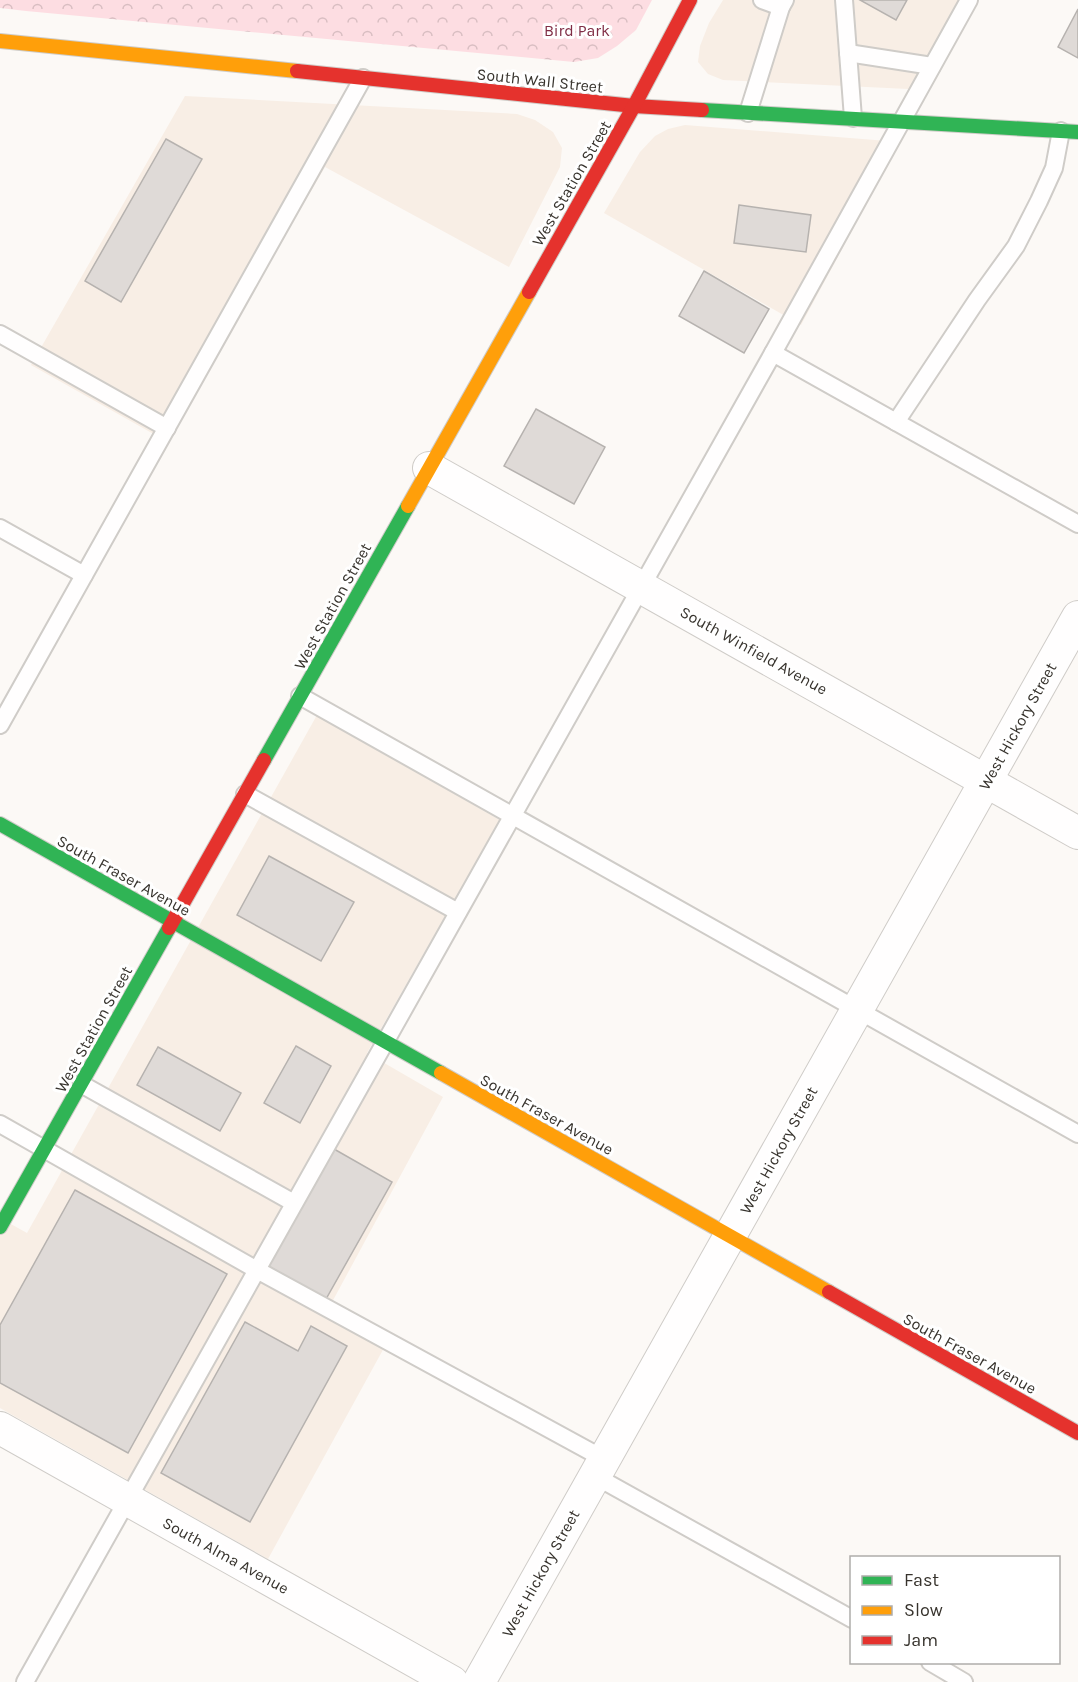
<svg xmlns="http://www.w3.org/2000/svg" width="1078" height="1682" font-family="Karla,sans-serif">
<style>
.built{fill:#f8eee5}
.park{fill:url(#park-crowns)}
.building{fill:#dfdad7;stroke:#b6b2af;stroke-width:1.5}
.lines{fill:none;stroke-linecap:round;stroke-linejoin:round}
.lane-casing{stroke:#cfccc8;stroke-width:20}
.street-casing{stroke:#cfccc8;stroke-width:34}
.fast-casing{stroke:#cfccc8;stroke-width:16}
.slow-casing{stroke:#cfccc8;stroke-width:16}
.jam-casing{stroke:#cfccc8;stroke-width:16}
.lane{stroke:#fffefe;stroke-width:16}
.street{stroke:#fffefe;stroke-width:32}
.fast{stroke:#30b455;stroke-width:14}
.slow{stroke:#ff9f0a;stroke-width:14}
.jam{stroke:#e5322d;stroke-width:14}
.labels{text-anchor:middle;stroke-width:6;stroke-linejoin:round;paint-order:stroke}
.park-label{font-size:16px;fill:#802e46;stroke:#fff}
.street-label{font-size:16px;fill:#37332d;stroke:#fff}
</style>
<defs>
<pattern id="park-crowns" width="20" height="18" patternUnits="userSpaceOnUse" patternTransform="scale(1.5)"><rect width="20" height="18" fill="#fddde2"/><path d="M2 6a3 3 0 1 1 6 0M12 15a3 3 0 1 1 6 0" fill="none" stroke="#d9bec2"/></pattern>
</defs>
<rect width="100%" height="100%" fill="#fcf9f6"/>
<g class="built">
<polygon points="723,0 979,0 929,90 723,80 708,74 698,62 700,46 709,23"/>
<polygon points="185,96 517,114 535,120 553,132 562,148 560,167 509,267 325,167 166,441 31,365"/>
<polygon points="685,125 900,142 801,325 604,213 640,152 655,136 668,129"/>
<polygon points="317,715 500,820 367,1053 443,1097 331,1304 390,1337 268,1559 0,1408 0,1218 27,1233"/>
</g>
<polygon class="park" points="0,0 652,0 636,30 617,46 598,58 574,62 26,11 0,8"/>
<g class="building">
<polygon points="860,0 907,0 896,20"/>
<polygon points="1078,9 1078,58 1058,47"/>
<polygon points="166,139 202,159 121,302 85,281"/>
<polygon points="739,205 811,215 806,252 734,243"/>
<polygon points="704,271 769,309 744,353 679,316"/>
<polygon points="536,409 605,447 574,504 504,466"/>
<polygon points="269,856 354,902 321,961 237,915"/>
<polygon points="296,1046 331,1066 300,1123 264,1103"/>
<polygon points="158,1047 241,1093 220,1131 137,1085"/>
<polygon points="334,1149 392,1182 326,1299 268,1266"/>
<polygon points="75,1190 227,1274 128,1453 0,1383 0,1325"/>
<polygon points="245,1322 298,1351 311,1326 347,1346 250,1522 161,1473"/>
</g>
<g class="lines">
<g class="lane-casing">
<g id="lane">
<polyline points="762,0 781,7"/>
<polyline points="844,0 853,118"/>
<polyline points="848,53 932,66"/>
<polyline points="748,113 781,7 785,0"/>
<polyline points="1061,131 1054,168 1039,201 1016,246 977,300 896,422 1078,524"/>
<polyline points="0,334 167,428"/>
<polyline points="773,353 896,422"/>
<polyline points="0,528 84,575"/>
<polyline points="300,696 1078,1134"/>
<polyline points="0,725 363,78"/>
<polyline points="245,794 458,912"/>
<polyline points="81,1084 294,1203"/>
<polyline points="0,1124 257,1270 604,1459"/>
<polyline points="595,1476 852,1619"/>
<polyline points="930,1662 964,1682"/>
<polyline points="25,1682 773,353 969,0"/>
</g>
</g>
<g class="street-casing">
<g id="street">
<polyline points="429,468 1078,833"/>
<polyline points="0,1428 452,1682"/>
<polyline points="479,1682 1078,617"/>
</g>
</g>
<g class="fast-casing">
<g id="fast">
<polyline points="702,110 1078,132"/>
<polyline points="264,760 408,506"/>
<polyline points="0,824 441,1073"/>
<polyline points="0,1227 169,928"/>
</g>
</g>
<g class="slow-casing">
<g id="slow">
<polyline points="0,41 297,71"/>
<polyline points="408,506 529,292"/>
<polyline points="441,1073 829,1292"/>
</g>
</g>
<g class="jam-casing">
<g id="jam">
<polyline points="297,71 634,106 702,110"/>
<polyline points="529,292 634,106 690,0"/>
<polyline points="169,928 264,760"/>
<polyline points="829,1292 1078,1433"/>
</g>
</g>
<use href="#lane" class="lane"/>
<use href="#street" class="street"/>
<use href="#fast" class="fast"/>
<use href="#slow" class="slow"/>
<use href="#jam" class="jam"/>
</g>
<g class="labels">
<g class="park-label">
<text x="577" y="36">Bird Park</text>
</g>
<g class="street-label">
<text transform="translate(540 80) rotate(6)" y="6">South Wall Street</text>
<text transform="translate(571 183) rotate(-60)" y="6">West Station Street</text>
<text transform="translate(332 606) rotate(-61)" y="6">West Station Street</text>
<text transform="translate(754 650) rotate(29)" y="6">South Winfield Avenue</text>
<text transform="translate(1017 726) rotate(-61)" y="6">West Hickory Street</text>
<text transform="translate(124 875) rotate(29)" y="6">South Fraser Avenue</text>
<text transform="translate(93 1029) rotate(-61)" y="6">West Station Street</text>
<text transform="translate(547 1114) rotate(29)" y="6">South Fraser Avenue</text>
<text transform="translate(778 1150) rotate(-61)" y="6">West Hickory Street</text>
<text transform="translate(970 1353) rotate(29)" y="6">South Fraser Avenue</text>
<text transform="translate(226 1555) rotate(29)" y="6">South Alma Avenue</text>
<text transform="translate(540 1573) rotate(-61)" y="6">West Hickory Street</text>
</g>
</g>
<rect x="850" y="1556" width="210" height="108" fill="#ffffff" stroke="#afadab" stroke-width="1.5"/>
<rect x="862" y="1576" width="30" height="9" fill="#30b455" stroke="#afadab" stroke-width="1.5"/>
<text x="904" y="1586" font-size="18" fill="#37332d">Fast</text>
<rect x="862" y="1606" width="30" height="9" fill="#ff9f0a" stroke="#afadab" stroke-width="1.5"/>
<text x="904" y="1616" font-size="18" fill="#37332d">Slow</text>
<rect x="862" y="1636" width="30" height="9" fill="#e5322d" stroke="#afadab" stroke-width="1.5"/>
<text x="904" y="1646" font-size="18" fill="#37332d">Jam</text>
</svg>
